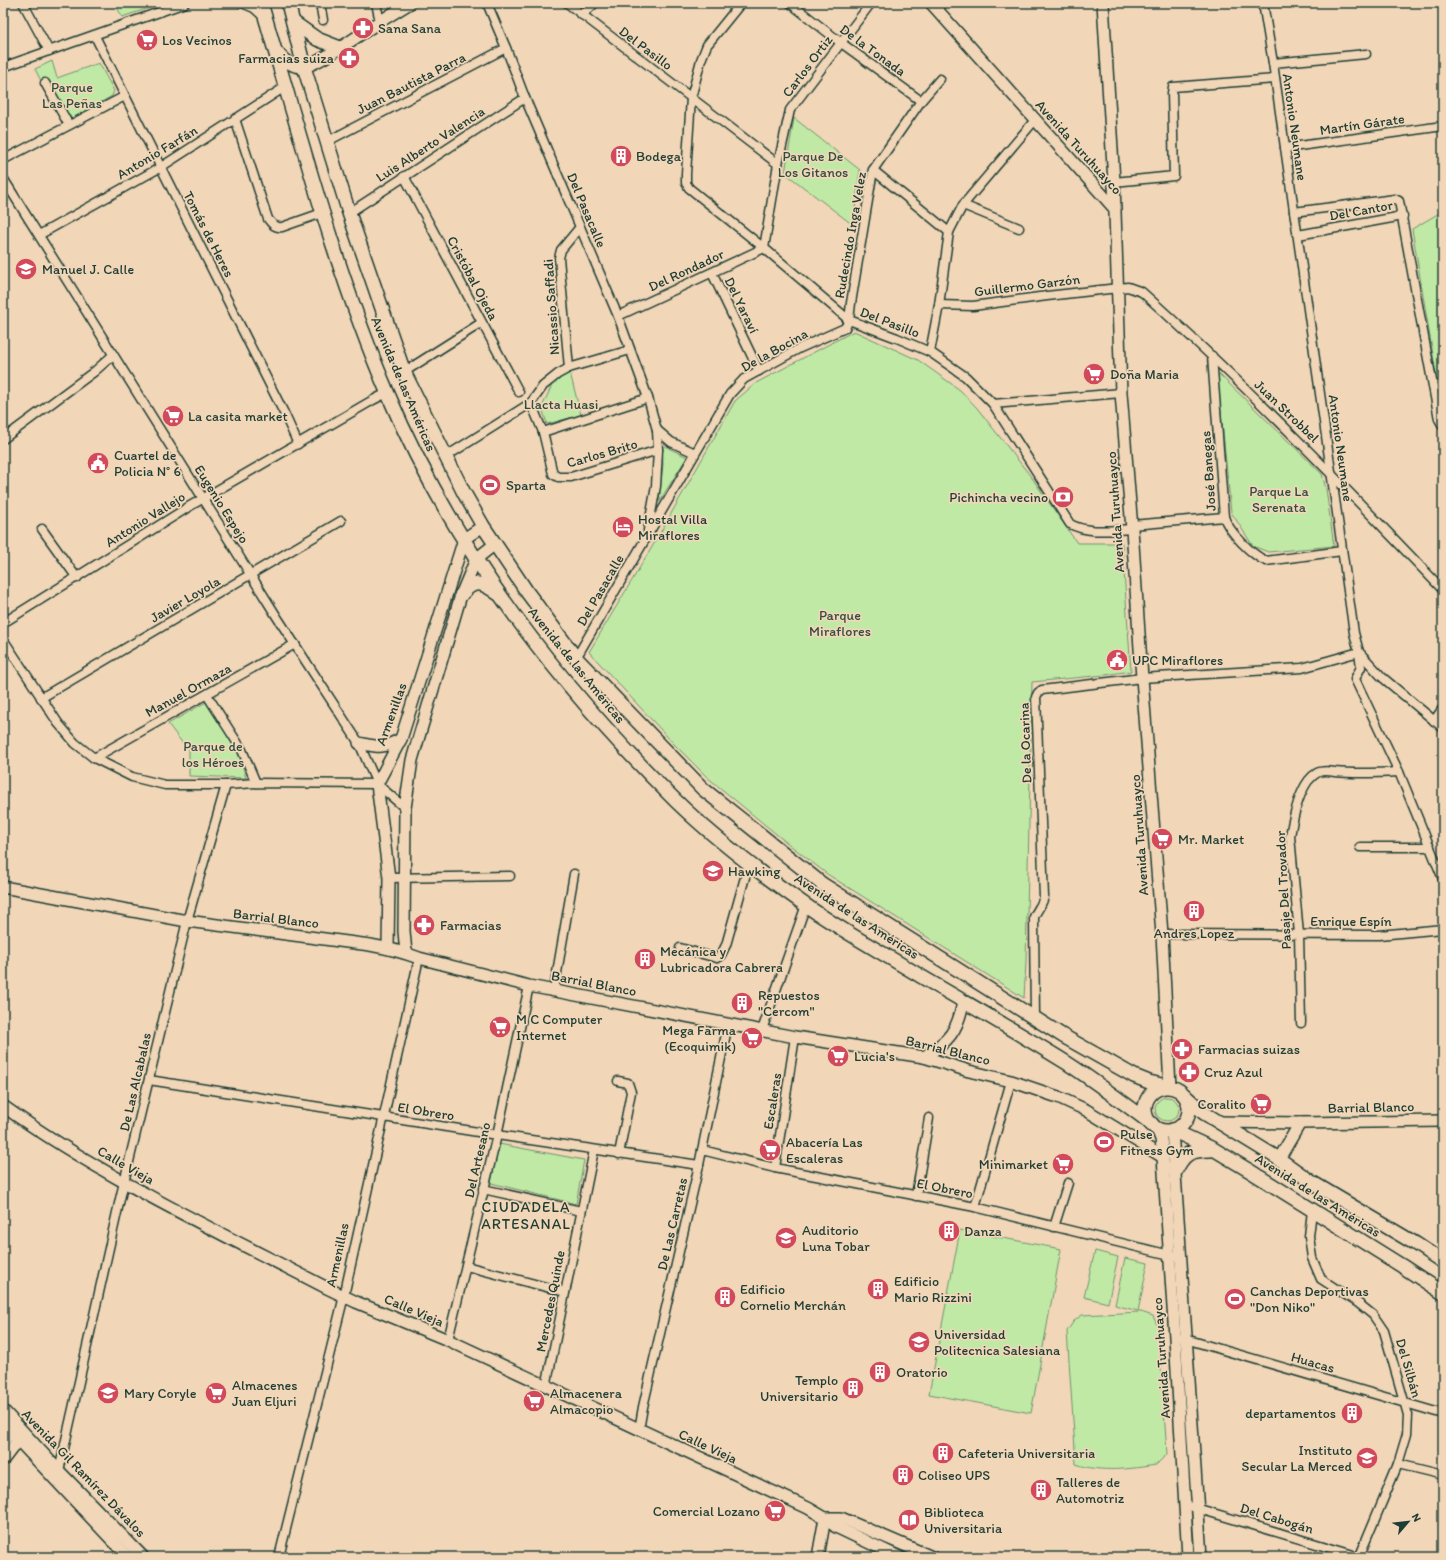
<svg xmlns="http://www.w3.org/2000/svg" width="1446" height="1560" font-family="Itim,sans-serif">
<style>
.green{fill:#bfe9a5;stroke:#6f936c}
.lines{fill:none;stroke-linecap:round;stroke-linejoin:round}
.street-casing{stroke:#1f3d34;stroke-width:11}
.secondary-casing{stroke:#1f3d34;stroke-width:14}
.primary-casing{stroke:#1f3d34;stroke-width:16}
.street{stroke:#f1d6b8;stroke-width:8}
.secondary{stroke:#f1d6b8;stroke-width:11}
.primary{stroke:#f1d6b8;stroke-width:13}
.labels{text-anchor:middle;stroke-width:3.5;stroke-linejoin:round;paint-order:stroke}
.poi-label{font-size:14px;fill:#1f3d34;stroke:#f1d6b8;text-anchor:start}
.street-label{font-size:14px;fill:#1f3d34;stroke:#f1d6b8}
.park-label{font-size:14px;fill:#2f4e3f;stroke:#f1d6b8}
.neighbourhood-label{font-size:15px;letter-spacing:1px;fill:#1f3d34;stroke:#f1d6b8}
</style>
<rect width="100%" height="100%" fill="#f1d6b8"/>
<filter id="ink" filterUnits="userSpaceOnUse"><feTurbulence type="fractalNoise" baseFrequency=".025" numOctaves="2"/><feDisplacementMap in="SourceGraphic" scale="8" xChannelSelector="R" yChannelSelector="G"/><feConvolveMatrix kernelMatrix="1 2 1 2 8 2 1 2 1" color-interpolation-filters="sRGB"/></filter>
<g filter="url(#ink)">
<g class="green">
<polygon points="115,3 164,3 122,17"/>
<polygon points="52,61 57,78 99,63 114,91 112,96 63,124 35,69"/>
<polygon points="794,118 860,170 853,225 785,173"/>
<polygon points="1443,211 1443,415 1412,229"/>
<polygon points="854,331 918,360 960,390 977,408 1032,478 1077,543 1122,543 1131,671 1105,675 1032,682 1026,962 1024,998 827,874 781,838 707,777 675,745 589,652 655,542 735,401 756,383"/>
<polygon points="1217,372 1322,474 1326,489 1334,546 1268,552 1253,546 1231,512"/>
<polygon points="570,373 581,415 547,424 543,411 543,405 551,387 555,380"/>
<polygon points="662,445 687,457 659,502 663,464"/>
<polygon points="206,702 239,753 246,778 189,776 189,743 184,745 168,724"/>
<circle cx="1167" cy="1109" r="12"/>
<polygon points="499,1144 584,1160 576,1204 491,1183"/>
<polygon points="960,1230 1061,1249 1031,1413 929,1394"/>
<polygon points="1095,1251 1118,1257 1108,1303 1084,1297"/>
<polygon points="1125,1258 1148,1263 1138,1311 1115,1305"/>
<path d="M1141 1312 1153 1316 1158 1327 1167 1454 1156 1465C1130 1469 1101 1473 1076 1464L1067 1331 1074 1321 1082 1315Z"/>
</g>
<g class="lines">
<g class="street-casing">
<g id="street">
<polyline points="23,3 49,51"/>
<polyline points="242,3 254,8 264,17"/>
<polyline points="320,3 323,20"/>
<polyline points="376,3 380,22"/>
<polyline points="487,3 506,48 525,98 618,316 648,398 657,430 658,450 656,486 648,530"/>
<polyline points="567,3 778,164"/>
<path d="M741 3 707 45 701 60 691 98 686 174V183L689 188 764 248 849 320 897 338 930 352 966 377 993 404 1070 524C1089 534 1111 530 1132 529"/>
<polyline points="790,3 840,42 921,101"/>
<polyline points="1260,3 1264,9 1273,63 1354,633 1359,652 1361,667 1355,679 1399,772 1443,879"/>
<polyline points="582,15 595,3"/>
<polyline points="95,36 284,413 298,444"/>
<polyline points="1273,63 1366,54"/>
<polyline points="3,67 185,3"/>
<polyline points="45,83 69,125"/>
<path d="M235 119 268 219C272 224 275 228 282 227L322 213"/>
<polyline points="328,141 506,48"/>
<polyline points="1285,148 1443,126"/>
<polyline points="3,160 125,96"/>
<polyline points="873,170 949,232"/>
<polyline points="404,176 519,392"/>
<polyline points="3,178 277,617 359,743 377,784 405,808"/>
<polyline points="1114,182 1174,176 1172,93 1173,87 1275,79"/>
<polyline points="963,205 1019,228"/>
<polyline points="1294,212 1395,199 1399,201 1439,419 1443,426"/>
<polyline points="349,213 525,98"/>
<polyline points="39,235 161,167 285,87"/>
<polyline points="1298,235 1403,216"/>
<polyline points="712,273 759,371"/>
<path d="M939 305 973 306 1047 296 1118 288 1128 287 1142 292C1247 386 1345 487 1443 590"/>
<polyline points="618,316 764,248 778,164 790,110 871,3"/>
<polyline points="930,352 939,305 949,232 963,205 1035,120"/>
<path d="M1212 356 1224 517C1229 532 1252 555 1266 561L1342 551"/>
<polyline points="569,368 559,258 561,250 580,227"/>
<polyline points="404,372 481,323"/>
<polyline points="531,403 543,432 553,474 558,477 571,477 658,450"/>
<polyline points="993,404 1121,393"/>
<polyline points="657,430 671,442 695,453"/>
<polyline points="543,432 648,398"/>
<polyline points="3,439 95,371 113,355"/>
<polyline points="445,457 531,403 543,386 558,374 569,368 630,350"/>
<polyline points="1132,525 1224,517"/>
<polyline points="42,529 77,578"/>
<polyline points="3,623 190,506 373,400 387,393"/>
<polyline points="3,639 58,723 75,743 94,758 132,777 165,785 226,785 256,783 377,784"/>
<polyline points="576,658 730,394 744,379 800,348 845,328 849,320 851,303 873,170 921,101 940,79"/>
<polyline points="207,695 242,750 256,783"/>
<polyline points="41,698 341,521"/>
<polyline points="1434,721 1443,708"/>
<polyline points="94,758 295,644"/>
<polyline points="1360,847 1430,847"/>
<polyline points="389,878 510,876"/>
<polyline points="1162,934 1379,935 1443,929"/>
<polyline points="680,948 717,958 721,955 726,945 749,863"/>
<polyline points="554,990 574,874"/>
<path d="M1035 1019 1034 917C1037 910 1042 905 1044 897L1036 697 1038 693 1042 690 1142 678 1302 668 1359 652 1382 677 1443 728"/>
<path d="M1301 1023 1299 934 1290 836C1293 818 1300 782 1317 773 1322 770 1329 771 1335 772 1356 774 1378 773 1399 772"/>
<polyline points="762,1030 806,905"/>
<polyline points="149,1080 497,1135 699,1165"/>
<polyline points="618,1081 628,1083 631,1092 619,1154"/>
<polyline points="702,1150 775,1168 975,1207 1174,1256"/>
<polyline points="775,1168 795,1037"/>
<polyline points="483,1189 581,1211"/>
<polyline points="916,1196 929,1118"/>
<polyline points="975,1207 1011,1081"/>
<polyline points="1312,1211 1309,1236 1312,1258 1321,1279 1358,1303 1373,1315 1384,1331 1408,1415 1407,1434 1398,1464 1359,1557"/>
<polyline points="1054,1227 1068,1183"/>
<polyline points="466,1266 565,1292"/>
<polyline points="1182,1338 1443,1414"/>
<polyline points="448,1340 497,1135 529,986"/>
<polyline points="546,1387 594,1150"/>
<polyline points="639,1430 643,1407 699,1165 728,1024"/>
<polyline points="1398,1464 1443,1475"/>
<polyline points="57,1474 59,1471 120,1199 187,921 226,785"/>
<polyline points="1186,1505 1360,1557"/>
<polyline points="279,1557 344,1296 419,958"/>
</g>
</g>
<g class="secondary-casing">
<g id="secondary">
<polyline points="931,3 1115,209"/>
<polyline points="1103,3 1114,182 1121,393 1132,529 1142,678 1162,934 1170,1087"/>
<path d="M275 49C282 58 290 67 302 67 315 67 365 31 379 22 389 16 400 9 410 3"/>
<path d="M359 743C379 747 382 749 401 739"/>
<path d="M3 887 187 921 370 945C387 948 403 952 419 958L529 986 795 1037 924 1057 969 1071 1011 1081 1058 1097 1086 1110 1163 1157"/>
<polyline points="388,948 389,878 377,784 401,739 464,539 483,526"/>
<polyline points="406,953 404,931 405,808 412,760 461,595 476,559 495,544"/>
<path d="M924 1057C948 1042 958 1031 963 1002"/>
<path d="M3 1106C104 1178 217 1231 327 1288L356 1302 448 1340 808 1508 825 1518 836 1527 899 1557"/>
<polyline points="1218,1122 1300,1123 1443,1121"/>
<polyline points="1156,1127 1161,1139 1163,1157 1175,1337 1188,1557"/>
<polyline points="1172,1130 1201,1557"/>
<polyline points="1279,1159 1300,1123"/>
<polyline points="3,1410 59,1471 143,1557"/>
<polyline points="3,1424 128,1557"/>
<polyline points="3,1442 15,1426"/>
<polyline points="3,1460 22,1435"/>
<polyline points="825,1518 841,1518 932,1557"/>
<polyline points="818,1557 825,1518"/>
</g>
</g>
<g class="primary-casing">
<g id="primary">
<path d="M261 3C300 134 334 268 388 394 453 548 557 684 676 801 715 839 760 873 804 904 839 929 876 949 912 971 964 1002 1016 1031 1067 1063 1096 1082 1124 1103 1152 1124"/>
<polyline points="288,3 304,67 349,213 404,372 464,493 483,526 527,592 576,658 703,789 822,884 1063,1036 1134,1076 1149,1082 1170,1087"/>
<polyline points="293,22 317,39 340,48"/>
<path d="M461 595C474 579 482 582 497 593"/>
<circle cx="1167" cy="1109" r="22"/>
<polyline points="1184,1095 1204,1113 1279,1159 1313,1183 1416,1244 1443,1262"/>
<polyline points="1172,1130 1215,1150 1250,1171 1402,1266 1443,1293"/>
<path d="M1175 1172C1184 1153 1190 1150 1211 1150"/>
</g>
</g>
<use href="#street" class="street"/>
<use href="#secondary" class="secondary"/>
<use href="#primary" class="primary"/>
</g>
</g>
<defs>
<g id="pharmacy-disc" transform="scale(1.15)"><circle r="9.5" fill="#d1495b" stroke="#f1d6b8"/><path d="M-2-6h4v4h4v4h-4v4h-4v-4h-4v-4h4Z" fill="#fff"/></g>
<g id="supermarket-disc" transform="scale(1.15)"><circle r="9.5" fill="#d1495b" stroke="#f1d6b8"/><path d="M-6-5.5h2.5l.6 2H6L4.5 2H-2.5L-4.4-4H-6ZM-1.5 3.2a1.3 1.3 0 1 0 .1 0ZM3 3.2a1.3 1.3 0 1 0 .1 0Z" fill="#fff"/></g>
<g id="building-disc" transform="scale(1.15)"><circle r="9.5" fill="#d1495b" stroke="#f1d6b8"/><path d="M-4-6H4V6H1V3H-1V6H-4ZM-2.5-4.3h1.7v1.8h-1.7ZM.8-4.3h1.7v1.8H.8ZM-2.5-1h1.7V.8h-1.7ZM.8-1h1.7V.8H.8Z" fill="#fff"/></g>
<g id="school-disc" transform="scale(1.15)"><circle r="9.5" fill="#d1495b" stroke="#f1d6b8"/><path d="M0-5L7-2L0 1L-7-2ZM-4 1L0 2.5L4 1V4Q0 6-4 4Z" fill="#fff"/></g>
<g id="civic-disc" transform="scale(1.15)"><circle r="9.5" fill="#d1495b" stroke="#f1d6b8"/><path d="M-.6-6.5H3V-4.5H.6V-3L4-1V1h2V6H-6V1h2V-1L-.6-3ZM-1.2 2.5V6h2.4V2.5Z" fill="#fff"/></g>
<g id="stadium-disc" transform="scale(1.15)"><circle r="9.5" fill="#d1495b" stroke="#f1d6b8"/><path d="M0-5a6.5 5 0 1 0 0 10a6.5 5 0 1 0 0-10ZM-3.5-1.8h7v3.6h-7Z" fill="#fff"/></g>
<g id="bank-disc" transform="scale(1.15)"><circle r="9.5" fill="#d1495b" stroke="#f1d6b8"/><path d="M-6-4H6V4H-6ZM0-2.3a2.3 2.3 0 1 0 0 4.6a2.3 2.3 0 1 0 0-4.6Z" fill="#fff"/></g>
<g id="hotel-disc" transform="scale(1.15)"><circle r="9.5" fill="#d1495b" stroke="#f1d6b8"/><path d="M-6-4.5h1.5V1H6V5H4.5V3h-9V5H-6ZM-4 0a1.8 1.8 0 1 1 3.6 0ZM.5 0V-2.5h3Q6-2.5 6 0Z" fill="#fff"/></g>
<g id="university-disc" transform="scale(1.15)"><circle r="9.5" fill="#d1495b" stroke="#f1d6b8"/><path d="M0-5L7-2L0 1L-7-2ZM-4 1L0 2.5L4 1V4Q0 6-4 4Z" fill="#fff"/></g>
<g id="library-disc" transform="scale(1.15)"><circle r="9.5" fill="#d1495b" stroke="#f1d6b8"/><path d="M-6-4Q-3-5.5-.7-3.5V5Q-3 3-6 4ZM6-4Q3-5.5 .7-3.5V5Q3 3 6 4Z" fill="#fff"/></g>
</defs>
<g fill-rule="evenodd">
<use href="#pharmacy-disc" x="363" y="28"/>
<use href="#supermarket-disc" x="147" y="40"/>
<use href="#pharmacy-disc" x="349" y="58"/>
<use href="#building-disc" x="621" y="156"/>
<use href="#school-disc" x="26" y="269"/>
<use href="#supermarket-disc" x="1094" y="374"/>
<use href="#supermarket-disc" x="173" y="416"/>
<use href="#civic-disc" x="98" y="463"/>
<use href="#stadium-disc" x="490" y="485"/>
<use href="#bank-disc" x="1063" y="497"/>
<use href="#hotel-disc" x="623" y="527"/>
<use href="#civic-disc" x="1117" y="660"/>
<use href="#supermarket-disc" x="1162" y="839"/>
<use href="#university-disc" x="713" y="871"/>
<use href="#building-disc" x="1194" y="911"/>
<use href="#pharmacy-disc" x="424" y="925"/>
<use href="#building-disc" x="645" y="959"/>
<use href="#building-disc" x="742" y="1003"/>
<use href="#supermarket-disc" x="500" y="1027"/>
<use href="#supermarket-disc" x="752" y="1038"/>
<use href="#pharmacy-disc" x="1182" y="1049"/>
<use href="#supermarket-disc" x="838" y="1056"/>
<use href="#pharmacy-disc" x="1189" y="1072"/>
<use href="#supermarket-disc" x="1261" y="1104"/>
<use href="#stadium-disc" x="1104" y="1142"/>
<use href="#supermarket-disc" x="770" y="1150"/>
<use href="#supermarket-disc" x="1063" y="1164"/>
<use href="#building-disc" x="949" y="1231"/>
<use href="#university-disc" x="786" y="1238"/>
<use href="#building-disc" x="878" y="1289"/>
<use href="#building-disc" x="725" y="1297"/>
<use href="#stadium-disc" x="1235" y="1299"/>
<use href="#university-disc" x="919" y="1342"/>
<use href="#building-disc" x="880" y="1372"/>
<use href="#building-disc" x="853" y="1388"/>
<use href="#school-disc" x="108" y="1393"/>
<use href="#supermarket-disc" x="216" y="1393"/>
<use href="#supermarket-disc" x="534" y="1401"/>
<use href="#building-disc" x="1352" y="1413"/>
<use href="#building-disc" x="943" y="1453"/>
<use href="#school-disc" x="1367" y="1458"/>
<use href="#building-disc" x="903" y="1475"/>
<use href="#building-disc" x="1041" y="1490"/>
<use href="#supermarket-disc" x="775" y="1511"/>
<use href="#library-disc" x="909" y="1520"/>
</g>
<g class="labels">
<g class="poi-label">
<text x="378" y="33">Sana Sana</text>
<text x="162" y="45">Los Vecinos</text>
<text x="334" y="63" text-anchor="end">Farmacias suiza</text>
<text x="636" y="161">Bodega</text>
<text x="42" y="274">Manuel J. Calle</text>
<text x="1110" y="379">Doña Maria</text>
<text x="188" y="421">La casita market</text>
<text x="114" y="460">Cuartel de<tspan x="114" dy="16">Policia N° 6</tspan></text>
<text x="506" y="490">Sparta</text>
<text x="1048" y="502" text-anchor="end">Pichincha vecino</text>
<text x="638" y="524">Hostal Villa<tspan x="638" dy="16">Miraflores</tspan></text>
<text x="1132" y="665">UPC Miraflores</text>
<text x="1178" y="844">Mr. Market</text>
<text x="728" y="876">Hawking</text>
<text x="440" y="930">Farmacias</text>
<text x="1194" y="938" text-anchor="middle">Andres Lopez</text>
<text x="660" y="956">Mecánica y<tspan x="660" dy="16">Lubricadora Cabrera</tspan></text>
<text x="758" y="1000">Repuestos<tspan x="758" dy="16">"Cercom"</tspan></text>
<text x="516" y="1024">M C Computer<tspan x="516" dy="16">Internet</tspan></text>
<text x="736" y="1035" text-anchor="end">Mega Farma<tspan x="736" dy="16">(Ecoquimik)</tspan></text>
<text x="1198" y="1054">Farmacias suizas</text>
<text x="854" y="1061">Lucia's</text>
<text x="1204" y="1077">Cruz Azul</text>
<text x="1246" y="1109" text-anchor="end">Coralito</text>
<text x="1120" y="1139">Pulse<tspan x="1120" dy="16">Fitness Gym</tspan></text>
<text x="786" y="1147">Abacería Las<tspan x="786" dy="16">Escaleras</tspan></text>
<text x="1048" y="1169" text-anchor="end">Minimarket</text>
<text x="802" y="1235">Auditorio<tspan x="802" dy="16">Luna Tobar</tspan></text>
<text x="964" y="1236">Danza</text>
<text x="894" y="1286">Edificio<tspan x="894" dy="16">Mario Rizzini</tspan></text>
<text x="740" y="1294">Edificio<tspan x="740" dy="16">Cornelio Merchán</tspan></text>
<text x="1250" y="1296">Canchas Deportivas<tspan x="1250" dy="16">"Don Niko"</tspan></text>
<text x="934" y="1339">Universidad<tspan x="934" dy="16">Politecnica Salesiana</tspan></text>
<text x="896" y="1377">Oratorio</text>
<text x="838" y="1385" text-anchor="end">Templo<tspan x="838" dy="16">Universitario</tspan></text>
<text x="232" y="1390">Almacenes<tspan x="232" dy="16">Juan Eljuri</tspan></text>
<text x="124" y="1398">Mary Coryle</text>
<text x="550" y="1398">Almacenera<tspan x="550" dy="16">Almacopio</tspan></text>
<text x="1336" y="1418" text-anchor="end">departamentos</text>
<text x="1352" y="1455" text-anchor="end">Instituto<tspan x="1352" dy="16">Secular La Merced</tspan></text>
<text x="958" y="1458">Cafeteria Universitaria</text>
<text x="918" y="1480">Coliseo UPS</text>
<text x="1056" y="1487">Talleres de<tspan x="1056" dy="16">Automotriz</tspan></text>
<text x="760" y="1516" text-anchor="end">Comercial Lozano</text>
<text x="924" y="1517">Biblioteca<tspan x="924" dy="16">Universitaria</tspan></text>
</g>
<g class="street-label">
<text transform="translate(646 48) rotate(37)" y="5">Del Pasillo</text>
<text transform="translate(873 50) rotate(36)" y="5">De la Tonada</text>
<text transform="translate(807 66) rotate(-53)" y="5">Carlos Ortiz</text>
<text transform="translate(411 83) rotate(-27)" y="5">Juan Bautista Parra</text>
<text transform="translate(1362 124) rotate(-8)" y="5">Martín Gárate</text>
<text transform="translate(1295 127) rotate(82)" y="5">Antonio Neumane</text>
<text transform="translate(430 144) rotate(-33)" y="5">Luis Alberto Valencia</text>
<text transform="translate(1079 147) rotate(48)" y="5">Avenida Turuhuayco</text>
<text transform="translate(157 152) rotate(-31)" y="5">Antonio Farfán</text>
<text transform="translate(587 210) rotate(67)" y="5">Del Pasacalle</text>
<text transform="translate(1361 210) rotate(-10)" y="5">Del Cantor</text>
<text transform="translate(209 234) rotate(63)" y="5">Tomás de Heres</text>
<text transform="translate(850 235) rotate(-80)" y="5">Rudecindo Inga Velez</text>
<text transform="translate(686 270) rotate(-25)" y="5">Del Rondador</text>
<text transform="translate(473 278) rotate(62)" y="5">Cristóbal Ojeda</text>
<text transform="translate(1027 285) rotate(-7)" y="5">Guillermo Garzón</text>
<text transform="translate(742 305) rotate(64)" y="5">Del Yaraví</text>
<text transform="translate(551 307) rotate(-94)" y="5">Nicassio Saffadi</text>
<text transform="translate(890 322) rotate(21)" y="5">Del Pasillo</text>
<text transform="translate(774 350) rotate(-29)" y="5">De la Bocina</text>
<text transform="translate(404 384) rotate(67)" y="5">Avenida de las Américas</text>
<text transform="translate(1287 411) rotate(44)" y="5">Juan Strobbel</text>
<text transform="translate(1341 448) rotate(82)" y="5">Antonio Neumane</text>
<text transform="translate(602 453) rotate(-16)" y="5">Carlos Brito</text>
<text transform="translate(1208 471) rotate(-94)" y="5">José Banegas</text>
<text transform="translate(222 504) rotate(58)" y="5">Eugenio Espejo</text>
<text transform="translate(1115 512) rotate(-94)" y="5">Avenida Turuhuayco</text>
<text transform="translate(145 519) rotate(-32)" y="5">Antonio Vallejo</text>
<text transform="translate(600 590) rotate(-60)" y="5">Del Pasacalle</text>
<text transform="translate(185 599) rotate(-30)" y="5">Javier Loyola</text>
<text transform="translate(577 665) rotate(51)" y="5">Avenida de las Américas</text>
<text transform="translate(188 690) rotate(-29)" y="5">Manuel Ormaza</text>
<text transform="translate(391 714) rotate(-70)" y="5">Armenillas</text>
<text transform="translate(1025 743) rotate(-92)" y="5">De la Ocarina</text>
<text transform="translate(1139 835) rotate(-94)" y="5">Avenida Turuhuayco</text>
<text transform="translate(1283 890) rotate(-93)" y="5">Pasaje Del Trovador</text>
<text transform="translate(857 916) rotate(33)" y="5">Avenida de las Américas</text>
<text transform="translate(276 918) rotate(7)" y="5">Barrial Blanco</text>
<text x="1351" y="926">Enrique Espín</text>
<text transform="translate(594 983) rotate(11)" y="5">Barrial Blanco</text>
<text transform="translate(948 1050) rotate(14)" y="5">Barrial Blanco</text>
<text transform="translate(135 1082) rotate(-77)" y="5">De Las Alcabalas</text>
<text transform="translate(772 1101) rotate(-81)" y="5">Escaleras</text>
<text transform="translate(1371 1107) rotate(-1)" y="5">Barrial Blanco</text>
<text transform="translate(426 1111) rotate(9)" y="5">El Obrero</text>
<text transform="translate(477 1160) rotate(-77)" y="5">Del Artesano</text>
<text transform="translate(126 1165) rotate(30)" y="5">Calle Vieja</text>
<text transform="translate(945 1188) rotate(11)" y="5">El Obrero</text>
<text transform="translate(1318 1195) rotate(32)" y="5">Avenida de las Américas</text>
<text transform="translate(672 1224) rotate(-77)" y="5">De Las Carretas</text>
<text transform="translate(337 1255) rotate(-78)" y="5">Armenillas</text>
<text transform="translate(550 1301) rotate(-79)" y="5">Mercedes Quinde</text>
<text transform="translate(414 1310) rotate(23)" y="5">Calle Vieja</text>
<text transform="translate(1161 1358) rotate(-94)" y="5">Avenida Turuhuayco</text>
<text transform="translate(1313 1362) rotate(16)" y="5">Huacas</text>
<text transform="translate(1409 1368) rotate(74)" y="5">Del Silbán</text>
<text transform="translate(708 1446) rotate(25)" y="5">Calle Vieja</text>
<text transform="translate(84 1473) rotate(46)" y="5">Avenida Gil Ramírez Dávalos</text>
<text transform="translate(1277 1518) rotate(17)" y="5">Del Cabogán</text>
</g>
<g class="park-label">
<text x="72" y="92">Parque<tspan x="72" dy="16">Las Peñas</tspan></text>
<text x="813" y="161">Parque De<tspan x="813" dy="16">Los Gitanos</tspan></text>
<text x="561" y="409">Llacta Huasi</text>
<text x="1279" y="496">Parque La<tspan x="1279" dy="16">Serenata</tspan></text>
<text x="840" y="620">Parque<tspan x="840" dy="16">Miraflores</tspan></text>
<text x="213" y="751">Parque de<tspan x="213" dy="16">los Héroes</tspan></text>
</g>
<g class="neighbourhood-label">
<text x="526" y="1212">CIUDADELA<tspan x="526" dy="17">ARTESANAL</tspan></text>
</g>
</g>
<rect width="1446" height="1560" fill="none" stroke="#f1d6b8" stroke-width="16"/>
<rect x="8" y="8" width="1430" height="1544" fill="none" stroke="#1f3d34" stroke-width="1.5" filter="url(#ink)"/>
<g transform="translate(1408 1522) rotate(62)" stroke="#f1d6b8" stroke-width="3" paint-order="stroke">
<path d="M0-3L7 15L0 10L-7 15Z" fill="#1f3d34"/>
<text y="-6" font-size="11" font-weight="bold" text-anchor="middle" fill="#1f3d34">N</text>
</g>
</svg>
